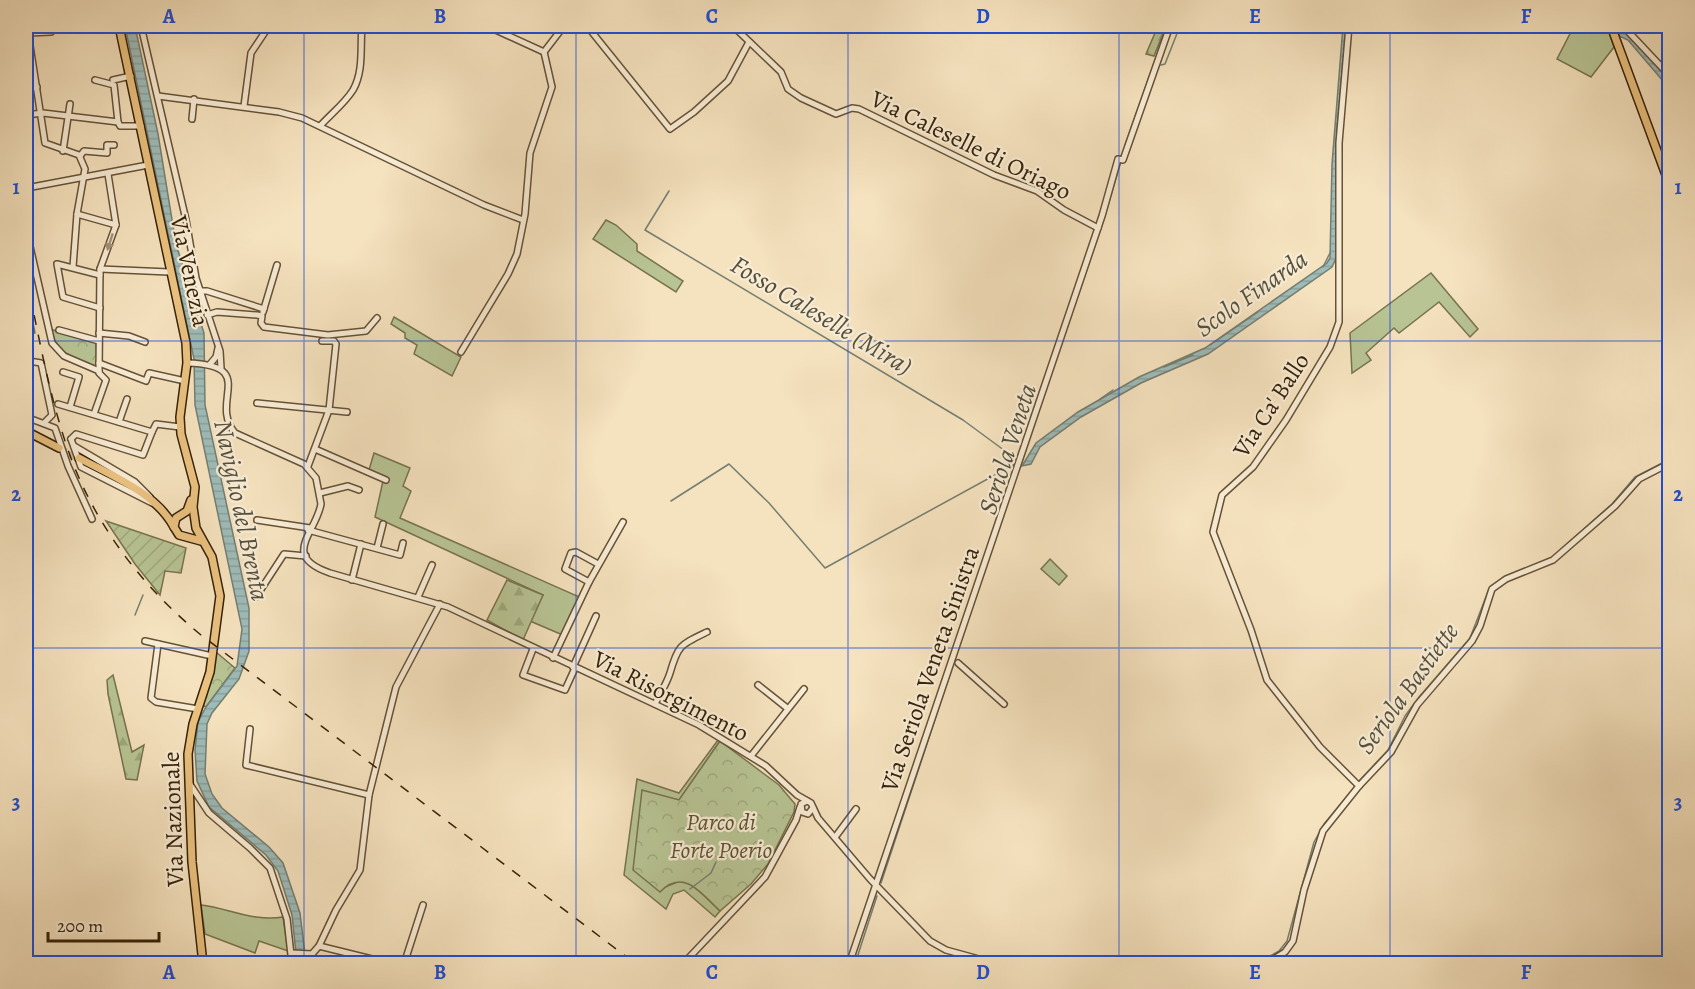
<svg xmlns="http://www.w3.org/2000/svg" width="1695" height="989" font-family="Alegreya,serif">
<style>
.grass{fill:#b8c494;stroke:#77734e;stroke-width:1.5}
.forest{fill:url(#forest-firs);stroke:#77734e;stroke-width:1.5}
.park{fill:url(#park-crowns);stroke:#77734e;stroke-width:1.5}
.garden{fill:url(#garden-furrows);stroke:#77734e;stroke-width:1.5}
.water{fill:url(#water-rules);stroke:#747e72;stroke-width:1.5}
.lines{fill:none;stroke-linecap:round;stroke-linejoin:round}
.stream{stroke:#747e72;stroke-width:1.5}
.major-tunnel{stroke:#cfbc9a;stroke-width:7;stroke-dasharray:7 3.5;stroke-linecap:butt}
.minor-casing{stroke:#665236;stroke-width:8}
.major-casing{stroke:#362208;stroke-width:10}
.minor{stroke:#f8ecd5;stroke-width:5}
.major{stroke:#eac17f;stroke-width:7}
.rail{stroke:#362208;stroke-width:1.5;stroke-dasharray:10 10;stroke-linecap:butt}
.oneway{fill:#a19179}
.grid{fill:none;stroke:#1d4ed8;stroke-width:1.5;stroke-opacity:0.55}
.labels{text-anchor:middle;stroke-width:4.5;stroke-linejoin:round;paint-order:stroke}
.street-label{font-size:24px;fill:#362208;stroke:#f8ecd5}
.park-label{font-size:24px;font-style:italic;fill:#5d5332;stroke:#f8ecd5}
.water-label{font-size:26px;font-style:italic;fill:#55503d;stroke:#f8ecd5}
.neatline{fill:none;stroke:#1d4ed8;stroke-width:2}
.grid-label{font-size:20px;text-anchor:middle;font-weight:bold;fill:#1d4ed8}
</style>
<defs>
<pattern id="forest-firs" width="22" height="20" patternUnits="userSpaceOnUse" patternTransform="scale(1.5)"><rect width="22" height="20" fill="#b8c494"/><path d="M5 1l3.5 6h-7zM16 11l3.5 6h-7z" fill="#9fa87e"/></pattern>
<pattern id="park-crowns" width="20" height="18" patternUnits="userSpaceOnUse" patternTransform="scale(1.5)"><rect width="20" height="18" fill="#b8c494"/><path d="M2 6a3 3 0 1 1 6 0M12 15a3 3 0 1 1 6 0" fill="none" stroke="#9fa87e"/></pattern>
<pattern id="garden-furrows" width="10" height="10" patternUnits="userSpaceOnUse" patternTransform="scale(1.5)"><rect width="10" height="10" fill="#b8c494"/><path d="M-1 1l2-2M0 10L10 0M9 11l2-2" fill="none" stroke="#9fa87e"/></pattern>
<pattern id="water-rules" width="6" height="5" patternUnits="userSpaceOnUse" patternTransform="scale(1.5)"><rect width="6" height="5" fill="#9ebcb9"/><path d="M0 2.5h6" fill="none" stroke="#89a19e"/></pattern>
</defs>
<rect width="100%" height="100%" fill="#f5e2be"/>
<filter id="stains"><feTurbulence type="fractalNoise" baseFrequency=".00333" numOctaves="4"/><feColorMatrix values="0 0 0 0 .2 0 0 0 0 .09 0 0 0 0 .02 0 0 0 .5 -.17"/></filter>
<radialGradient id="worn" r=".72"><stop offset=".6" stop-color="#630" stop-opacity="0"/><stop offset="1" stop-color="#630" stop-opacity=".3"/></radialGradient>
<g class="grass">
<polygon points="1574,26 1607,26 1614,47 1591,77 1557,59"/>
<polygon points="606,220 616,225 637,244 637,251 683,281 676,292 593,239"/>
<polygon points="1431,273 1478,329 1470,337 1439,302 1399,333 1394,328 1366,353 1371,360 1352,373 1350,333"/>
<polygon points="26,289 35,333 26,335"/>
<polygon points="394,317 461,357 452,376 414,354 417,345 405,338 405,333 391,324"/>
<polygon points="374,453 410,468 403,486 411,491 400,518 584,599 565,636 530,621 543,595 375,517 383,481 369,470"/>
<polygon points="1050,559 1067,576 1059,585 1041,569"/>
<polygon points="718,740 720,741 679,800 642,791 665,887 683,880 691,883 720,911 715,917 684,890 673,894 666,909 624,875 637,779 679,793"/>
<path d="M201 905C228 908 254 922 283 917L288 951 259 941 255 953 205 934Z"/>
</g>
<g class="forest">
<polygon points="1158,26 1166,26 1154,56 1146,54"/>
<polygon points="507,580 543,595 523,640 487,620"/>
<polygon points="113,675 132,752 144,745 137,780 126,779 108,694 107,680"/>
</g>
<g class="park">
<path d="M50 329 96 342 97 366 93 367C73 358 56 352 50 329Z"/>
<polygon points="216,652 235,668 206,707 202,705"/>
<path d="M720 741 779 785 795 804 794 812 768 864 751 884 720 911C702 894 683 867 660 892L633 870 642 790 679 800Z"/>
</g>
<polygon class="garden" points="106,521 186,548 181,573 165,571 160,595 135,564"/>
<g class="water">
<polygon points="125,26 135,26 158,134 176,244 204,333 205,405 249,608 249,651 239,679 212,713 207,724 205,774 212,794 222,808 269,847 283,863 300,913 306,963 297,963 292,915 278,871 266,855 209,807 197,781 195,750 198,722 206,707 237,666 242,629 195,405 194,359"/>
<polygon points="1343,26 1346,26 1337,130 1337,256 1332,267 1208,354 1141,383 1081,417 1040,447 1031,464 1022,466 1036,443 1078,412 1139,377 1205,348 1327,263 1330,258 1332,164"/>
<polygon points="1615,26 1626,32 1669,80 1669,88 1628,40 1619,36"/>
</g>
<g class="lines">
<g class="stream">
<polyline points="1161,65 1165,64 1180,26"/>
<polyline points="1125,145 1167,26"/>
<polyline points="669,191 645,230 963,420 1016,459"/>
<polyline points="1323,267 1330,253"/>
<polyline points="1210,345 1258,312"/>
<polyline points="1164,367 1193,355"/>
<polyline points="1100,399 1113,390"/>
<polyline points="671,501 729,464 769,503 825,568 1015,464"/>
<polyline points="1568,543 1612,504 1635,477 1670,459"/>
<polyline points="135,615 143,595"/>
<polyline points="954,660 1104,219 1121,161"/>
<polyline points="1359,781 1388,750 1405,716 1419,697 1470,638 1489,589 1506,576"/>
<polyline points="881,883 951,671"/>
<polyline points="690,889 711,873 716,862"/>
<polyline points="855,964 877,896"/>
<polyline points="1256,964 1279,951 1287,941 1314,842 1324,824 1354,788"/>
</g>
<polyline class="major-tunnel" points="60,449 79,458"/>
<g class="minor-casing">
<g id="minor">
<polyline points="27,26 45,143 79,155 85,169 77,214 73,267"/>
<polyline points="141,26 186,220 196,278 220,351 221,368"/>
<polyline points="487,26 544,52 564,26"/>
<polyline points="587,26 670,129 694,112 728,81 749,42"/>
<polyline points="733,26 781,72 788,89 801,98 836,114 852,108 859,109 994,175 1037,191 1064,210 1098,228"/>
<polyline points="1349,26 1339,143 1339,322 1330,347 1286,420 1253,467 1222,495 1213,532 1251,630 1267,680 1320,747 1359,786"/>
<polyline points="1623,26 1670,76"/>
<polyline points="28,33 51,32 52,26"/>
<polyline points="95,80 114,85 118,122"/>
<polyline points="113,80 131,76"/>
<polyline points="26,89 37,87"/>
<polyline points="158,96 279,112 302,118 484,205 523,220"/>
<polyline points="244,106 251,53 269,26"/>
<polyline points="26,115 43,113 118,122 120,126 141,126"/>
<polyline points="192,119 194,99"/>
<path d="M321 125C331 114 345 103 353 90 364 71 360 47 362 26"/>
<polyline points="63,151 70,104"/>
<polyline points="80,156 84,151 107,153 107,145 114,145"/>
<polyline points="26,191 32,187 148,165"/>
<polyline points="77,214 116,225"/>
<polyline points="26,229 52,343 64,356 99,371"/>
<polyline points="100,269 169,272"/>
<polyline points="200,291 207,291 264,309"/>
<polyline points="100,308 63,297 57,264 100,275"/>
<polyline points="263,312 277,265"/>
<polyline points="207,315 217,312 257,315 262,316 261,323 264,327 328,335 366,331 377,318"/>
<polyline points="59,330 99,341"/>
<polyline points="99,333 129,336 145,342"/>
<polyline points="26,347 29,361 41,363 52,415 44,423"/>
<polyline points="461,352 508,274 517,254 525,214 530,153 552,87 544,52"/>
<polyline points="99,363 146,381 149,373 185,381"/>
<path d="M187 363C260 365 208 401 235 433L304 464 316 478 321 504C316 533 280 556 330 573L448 607 699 725 766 766 797 795 811 803 818 818 870 879 930 941 946 950 997 964"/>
<polyline points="210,364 216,357 218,348"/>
<polyline points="63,372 79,377 70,407"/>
<polyline points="257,403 347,412"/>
<polyline points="58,404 152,432 156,424 180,427"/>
<polyline points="94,414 106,380 99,373 100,269 116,225 108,174"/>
<polyline points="26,417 55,428 68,466 92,519"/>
<polyline points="119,422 127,399"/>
<polyline points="71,439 81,467 152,503"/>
<polyline points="71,439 76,434 143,455 152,432"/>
<polyline points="74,446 135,482 150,497"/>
<polyline points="315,449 386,480"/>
<polyline points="308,466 329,410 336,344 334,341 322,341"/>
<polyline points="320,493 348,486 359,490"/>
<polyline points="257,520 310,528"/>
<polyline points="308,530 400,555 403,543"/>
<polyline points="377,548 383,524"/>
<polyline points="352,580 361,544"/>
<polyline points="589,582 565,569 571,553 576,552 598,564"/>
<polyline points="256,597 284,554 306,556"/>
<polyline points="418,597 432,565"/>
<polyline points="145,641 212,656"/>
<polyline points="158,644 151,698 156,702 198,709"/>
<polyline points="533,649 523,675 565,690 575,668"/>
<polyline points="553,658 589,582 623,522"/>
<polyline points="958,663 1004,704"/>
<polyline points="573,667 596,616"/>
<polyline points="758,685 787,708"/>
<path d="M655 704C660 694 667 683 670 673 678 645 680 645 707 632"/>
<polyline points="250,729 246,765 369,795"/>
<polyline points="751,756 804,689"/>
<polyline points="189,783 209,813 250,848 270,868 287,919 292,964"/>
<polyline points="807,801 801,804 802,812 808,814 813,808"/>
<polyline points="836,836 856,809"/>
<polyline points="319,946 392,964"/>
<polyline points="292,953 312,954"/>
<polyline points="310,964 312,954 319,946 336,910 360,870 369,795 396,687 440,604"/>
<polyline points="404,964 423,905"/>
<polyline points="683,964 765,877 796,820 800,807"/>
<polyline points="849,964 1102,216 1118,159 1123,160 1170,26"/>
<polyline points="1266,964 1285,952 1293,941 1304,890 1323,831 1359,786 1391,752 1417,705 1472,641 1480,626 1492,589 1506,579 1553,560 1615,506 1639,479 1670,463"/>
</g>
</g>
<g class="major-casing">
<g id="major">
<polyline points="119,26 186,343 187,363 180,417 181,434 195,487 193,507 196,528 212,557 220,596 210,672 193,724 188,754 192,862 203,964"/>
<polyline points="1611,26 1670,186"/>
<polyline points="26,431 59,448"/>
<path d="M79 458C112 476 156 493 174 527"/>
<polyline points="191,500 187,511 176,518 174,527 179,535 201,541"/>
</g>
</g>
<use href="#minor" class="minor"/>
<use href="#major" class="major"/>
<path class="rail" d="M26 276C38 332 48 390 66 444 91 520 140 585 201 635L636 964"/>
</g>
<defs><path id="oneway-solid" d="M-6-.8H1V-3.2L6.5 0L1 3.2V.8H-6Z" transform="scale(1.5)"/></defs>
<use class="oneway" href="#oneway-solid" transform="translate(110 242) rotate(108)"/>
<path class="grid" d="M304 26V964M576 26V964M848 26V964M1119 26V964M1390 26V964M26 341H1670M26 648H1670"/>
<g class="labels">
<g class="street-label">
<text transform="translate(971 145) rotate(26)" y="8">Via Caleselle di Oriago</text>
<text transform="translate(190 271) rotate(78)" y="8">Via Venezia</text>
<text transform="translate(1271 405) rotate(-57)" y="8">Via Ca' Ballo</text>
<text transform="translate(930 669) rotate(-71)" y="8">Via Seriola Veneta Sinistra</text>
<text transform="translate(671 696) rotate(27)" y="8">Via Risorgimento</text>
<text transform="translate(173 819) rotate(-92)" y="8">Via Nazionale</text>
</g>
<g class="park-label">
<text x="721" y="830">Parco di<tspan x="721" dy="28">Forte Poerio</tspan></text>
</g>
<g class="water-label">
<text transform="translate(1251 293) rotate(-35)" y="9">Scolo Finarda</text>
<text transform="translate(822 315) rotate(31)" y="9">Fosso Caleselle (Mira)</text>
<text transform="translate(1007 449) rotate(-72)" y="9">Seriola Veneta</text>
<text transform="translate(242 510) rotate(78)" y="9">Naviglio del Brenta</text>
<text transform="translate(1407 688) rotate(-54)" y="9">Seriola Bastiette</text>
</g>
</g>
<rect width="1695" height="989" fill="none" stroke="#f5e2be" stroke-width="66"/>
<path d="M48 932v9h111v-9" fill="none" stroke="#362208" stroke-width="3"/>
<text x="57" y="932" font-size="18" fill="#362208" stroke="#f8ecd5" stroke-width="4.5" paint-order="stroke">200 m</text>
<rect x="33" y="33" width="1629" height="923" class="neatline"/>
<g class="grid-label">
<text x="169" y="23">A</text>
<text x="440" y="23">B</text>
<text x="712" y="23">C</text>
<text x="983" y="23">D</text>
<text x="1255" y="23">E</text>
<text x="1526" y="23">F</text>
<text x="16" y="194">1</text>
<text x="1678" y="194">1</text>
<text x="16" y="501">2</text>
<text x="1678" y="501">2</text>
<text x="16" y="809">3</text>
<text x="1678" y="809">3</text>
<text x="169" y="979">A</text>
<text x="440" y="979">B</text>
<text x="712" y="979">C</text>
<text x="983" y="979">D</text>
<text x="1255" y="979">E</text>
<text x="1526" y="979">F</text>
</g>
<rect width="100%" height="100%" filter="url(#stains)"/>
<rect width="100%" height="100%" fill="url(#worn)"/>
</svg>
